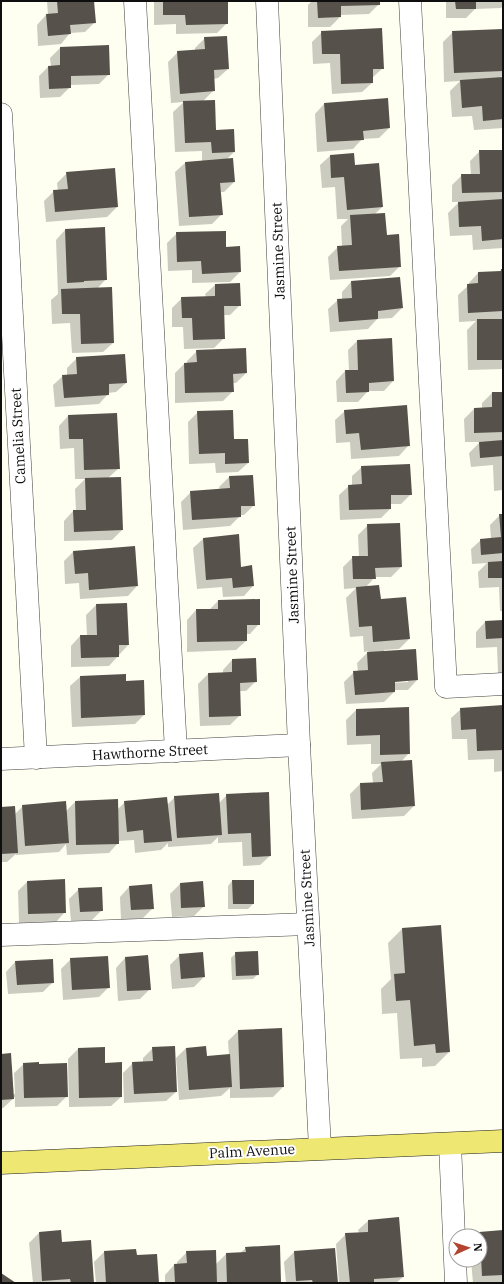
<svg xmlns="http://www.w3.org/2000/svg" width="504" height="1284" font-family="'IBM Plex Serif',serif">
<style>
.shadow{fill:#0003;fill-rule:evenodd}
.building{fill:#56524b}
.lines{fill:none;stroke-linecap:round;stroke-linejoin:round}
.minor-casing{stroke:#414141;stroke-width:23}
.major-casing{stroke:#1f1f1f;stroke-width:23}
.minor{stroke:#fff;stroke-width:22}
.major{stroke:#eee771;stroke-width:22}
.labels{text-anchor:middle;stroke-width:4;stroke-linejoin:round;paint-order:stroke}
.street-label{font-size:14px;fill:#0e0e0e;stroke:#fff}
</style>
<rect width="100%" height="100%" fill="#fefef1"/>
<g class="shadow">
<polygon points="47,1 93,1 95,22 85,32 70,33 61,44 38,46 37,25 46,15 48,15"/>
<polygon points="154,1 211,1 227,23 217,33 176,34 176,24 154,25"/>
<polygon points="312,1 379,1 379,4 369,14 340,15 340,17 330,27 308,27 308,5"/>
<polygon points="446,1 503,1 503,6 501,8 475,9 466,18 446,18"/>
<polygon points="503,30 503,75 499,79 503,78 503,128 474,130 472,116 452,117 450,91 460,81 444,82 443,42 453,32"/>
<polygon points="322,32 383,68 372,78 372,83 362,92 332,94 330,63 313,64 312,42"/>
<polygon points="205,38 228,69 218,78 214,79 214,90 203,101 215,131 234,152 226,160 234,182 224,192 220,192 222,214 212,224 179,226 175,172 185,163 202,161 202,151 175,152 173,112 184,102 171,103 168,62 178,52 195,51 195,48"/>
<polygon points="60,48 109,74 99,84 70,85 70,87 60,97 40,98 39,76 48,67 51,66 50,58"/>
<polygon points="387,99 389,128 379,138 362,139 353,149 317,152 315,114 324,104"/>
<polygon points="480,151 503,151 503,248 473,250 472,235 450,236 448,213 459,202 452,202 452,185 462,175 471,175 470,161"/>
<polygon points="330,156 354,166 382,207 374,215 386,236 400,266 390,276 330,280 328,257 338,247 342,247 341,226 348,219 337,219 335,187 322,188 320,165"/>
<polygon points="67,173 117,207 107,217 46,222 44,201 54,191 58,191 57,183"/>
<polygon points="65,230 106,279 97,289 113,343 103,352 72,353 70,323 52,324 51,300 58,294 56,240"/>
<polygon points="177,233 225,248 240,272 230,282 192,283 192,270 168,271 167,243"/>
<polygon points="501,270 503,270 503,369 468,370 467,330 476,321 459,322 458,295 469,285 469,283 478,273 499,272"/>
<polygon points="351,282 402,308 392,318 377,319 368,329 330,332 328,309 338,300 342,299 342,292"/>
<polygon points="215,285 240,305 230,315 223,315 224,338 214,348 184,349 183,327 172,327 172,308 182,298 206,297 205,294"/>
<polygon points="357,341 393,381 384,391 368,391 358,402 337,402 336,381 345,371 349,371 348,350"/>
<polygon points="197,351 246,373 236,383 233,383 233,391 223,401 175,403 175,373 184,364 187,364 187,361"/>
<polygon points="77,358 126,383 116,392 108,393 108,394 99,404 55,407 53,385 63,376 67,375 67,368"/>
<polygon points="492,393 503,393 503,490 494,491 493,465 471,467 469,453 480,442 465,442 464,419 474,409 482,409 482,403"/>
<polygon points="345,411 408,446 399,456 351,459 350,442 336,443 335,420"/>
<polygon points="198,412 233,440 248,463 238,472 216,473 215,463 189,464 188,422"/>
<polygon points="68,416 119,468 108,478 122,530 112,540 64,541 64,521 73,511 76,511 75,489 85,479 75,479 74,448 60,449 59,426"/>
<polygon points="362,467 411,494 401,504 390,504 390,509 381,518 340,520 339,495 349,486 352,486 352,476"/>
<polygon points="252,476 254,505 244,515 240,515 240,516 230,526 183,530 181,502 191,492 220,490 219,487 229,477"/>
<polygon points="500,515 503,515 503,611 500,611 499,587 479,588 478,572 487,563 472,564 471,549 481,540 491,539 490,525"/>
<path d="M368 525 401 567 391 577H375L366 587 380 600 409 639 399 649 384 650V652L417 680 408 690H394V692L384 702 346 704 344 682 354 672H358L357 663 369 651 364 652 363 636 350 637 346 598 356 588 344 589 343 567 353 557H359L358 535ZM408 680V682L390 683 389 681Z"/>
<polygon points="203,539 241,568 253,586 244,596 223,597 222,587 197,589 193,548"/>
<polygon points="135,547 137,586 128,596 80,599 79,583 65,584 64,561 73,552"/>
<polygon points="218,601 259,624 250,634 246,634 246,641 236,650 187,652 187,620 196,610 209,610"/>
<polygon points="96,605 128,645 109,666 71,667 71,646 80,636 87,636 86,615"/>
<polygon points="503,621 503,673 498,673 497,647 476,648 476,632 485,622"/>
<polygon points="232,660 256,681 246,691 239,691 240,715 230,725 200,726 198,684 208,674 223,673 223,670"/>
<polygon points="80,677 125,682 144,715 135,724 72,727 70,686"/>
<polygon points="503,706 503,771 494,772 494,759 468,760 467,739 452,739 451,718 461,709"/>
<polygon points="356,710 409,753 401,762 414,806 404,816 352,819 350,794 360,784 373,783 372,773 381,764 371,764 371,744 347,745 346,720"/>
<polygon points="227,795 270,856 260,865 243,866 242,842 218,843 218,837 211,844 168,847 168,843 161,850 135,853 134,840 118,841 118,843 109,853 67,855 66,844 59,852 16,855 16,854 7,862 1,862 1,808 15,814 23,806 66,811 75,802 117,800 117,810 125,802 167,805 175,797 219,803"/>
<polygon points="232,881 253,904 248,909 228,909 228,886"/>
<polygon points="27,882 65,912 56,922 19,923 18,891"/>
<polygon points="180,884 204,906 194,916 172,917 170,894"/>
<polygon points="129,887 153,908 143,918 121,920 120,897"/>
<polygon points="79,889 102,910 92,920 71,921 69,899"/>
<polygon points="440,926 449,1052 435,1066 422,1067 422,1058 400,1059 397,1013 382,1014 381,989 391,979 388,943 402,929"/>
<polygon points="236,953 258,974 253,979 232,980 231,958"/>
<polygon points="180,955 204,977 194,987 172,989 170,965"/>
<polygon points="125,958 150,989 140,999 118,1001 116,968"/>
<polygon points="71,959 109,987 99,997 63,1000 61,969"/>
<polygon points="15,962 53,982 43,992 8,994 6,972"/>
<polygon points="238,1031 283,1087 273,1097 230,1098 230,1088 221,1096 179,1100 176,1058 186,1048 206,1057 229,1055 228,1041"/>
<polygon points="104,1048 104,1064 121,1097 111,1106 69,1107 68,1059 78,1049"/>
<polygon points="153,1048 176,1092 166,1101 124,1103 123,1073 133,1063 143,1063 143,1058"/>
<polygon points="1,1055 13,1094 15,1094 14,1073 24,1064 67,1096 57,1106 15,1107 15,1097 3,1108 1,1108"/>
<polygon points="368,1221 403,1277 396,1283 339,1283 336,1244 346,1234 359,1233 358,1230"/>
<polygon points="503,1231 503,1283 473,1283 471,1260 480,1260 480,1236 476,1236 479,1233"/>
<polygon points="39,1233 61,1243 93,1283 33,1283 29,1243"/>
<polygon points="246,1248 280,1283 165,1283 165,1275 174,1265 177,1265 177,1262 187,1252 216,1264 226,1254 240,1253"/>
<polygon points="334,1249 337,1283 286,1283 284,1262 294,1252"/>
<polygon points="104,1252 136,1256 158,1283 96,1283 94,1262"/>
</g>
<g class="building">
<polygon points="57,1 94,1 96,23 70,25 71,34 48,36 46,14 58,13"/>
<polygon points="163,1 228,1 228,24 186,25 185,15 163,15"/>
<polygon points="317,1 380,1 380,5 341,6 341,17 318,18"/>
<polygon points="455,1 476,1 476,9 456,9"/>
<polygon points="382,28 384,69 373,69 373,83 341,84 340,54 322,54 321,31"/>
<polygon points="503,29 503,71 454,73 452,31"/>
<polygon points="227,36 229,69 214,70 215,91 180,94 177,51 205,49 204,37"/>
<polygon points="109,45 110,75 71,76 71,88 49,89 48,66 60,65 60,47"/>
<polygon points="503,77 503,119 483,121 482,106 462,108 460,80"/>
<polygon points="388,98 390,128 363,131 364,140 327,142 324,103"/>
<polygon points="215,100 216,130 234,129 235,152 212,153 211,142 185,143 183,101"/>
<polygon points="479,150 503,150 503,192 462,193 461,174 480,174"/>
<polygon points="354,153 355,165 379,163 383,207 347,210 344,177 331,178 330,155"/>
<polygon points="233,158 235,182 220,183 223,215 189,217 185,162"/>
<polygon points="115,168 118,207 55,212 53,190 68,189 66,172"/>
<polygon points="503,199 503,239 482,241 481,226 459,227 458,202"/>
<polygon points="385,213 387,235 399,234 401,267 339,271 337,246 352,245 350,215"/>
<polygon points="105,227 107,280 84,281 84,282 67,283 65,229"/>
<polygon points="226,231 226,247 240,246 241,272 202,274 201,261 177,262 176,232"/>
<polygon points="501,269 503,269 503,311 468,313 467,284 478,283 478,272 501,271"/>
<polygon points="400,277 403,308 378,311 378,319 339,322 337,299 352,298 351,281"/>
<polygon points="240,283 241,306 224,306 225,339 193,340 192,318 182,318 181,297 215,296 215,284"/>
<polygon points="112,287 114,343 81,344 80,314 62,314 61,289"/>
<rect x="477" y="319" width="26" height="41"/>
<polygon points="392,338 394,381 369,383 369,392 346,393 345,370 358,370 357,340"/>
<polygon points="246,348 247,373 233,374 234,392 185,393 184,363 197,362 196,350"/>
<polygon points="125,354 127,383 109,384 109,395 64,398 62,375 77,374 76,357"/>
<polygon points="492,392 503,392 503,432 474,433 474,408 492,407"/>
<polygon points="407,405 410,446 361,450 359,433 346,434 344,410"/>
<polygon points="233,410 234,439 248,439 249,463 225,464 225,453 199,454 197,411"/>
<polygon points="117,413 120,469 84,470 83,439 69,439 68,415"/>
<polygon points="503,440 503,456 480,458 479,442"/>
<polygon points="410,464 412,495 391,495 391,509 349,510 348,485 362,484 361,466"/>
<polygon points="253,475 255,506 241,506 241,517 192,520 190,491 230,488 229,476"/>
<polygon points="121,477 123,530 74,532 73,510 86,510 85,478"/>
<polygon points="499,514 503,514 503,553 481,555 480,539 501,537"/>
<polygon points="400,523 402,567 375,568 376,579 353,579 352,556 368,556 367,524"/>
<polygon points="239,534 241,567 252,565 254,586 233,588 232,578 206,580 203,538"/>
<polygon points="135,546 138,586 89,590 88,573 75,574 73,551"/>
<polygon points="503,561 503,578 488,578 488,562"/>
<polygon points="379,585 381,599 406,597 410,639 373,642 372,626 359,627 356,587"/>
<polygon points="260,599 260,625 247,625 247,641 197,642 196,609 218,609 218,600"/>
<polygon points="127,603 129,645 119,645 119,657 81,658 80,635 97,635 96,604"/>
<polygon points="503,620 503,638 486,639 485,621"/>
<polygon points="416,649 418,680 395,682 395,692 355,695 353,671 368,670 367,652"/>
<polygon points="256,658 257,682 240,683 241,716 209,717 208,673 232,672 232,659"/>
<polygon points="126,674 126,681 144,680 145,715 81,718 80,676"/>
<polygon points="503,705 503,750 477,751 476,729 461,730 460,708"/>
<polygon points="409,707 410,754 380,755 380,735 356,736 356,709"/>
<polygon points="412,760 415,806 361,810 360,783 383,782 381,762"/>
<polygon points="269,792 271,856 252,857 251,833 228,834 226,794"/>
<polygon points="219,793 222,835 177,838 174,796"/>
<polygon points="167,797 172,841 144,843 143,830 127,832 124,801"/>
<polygon points="118,799 119,844 76,845 75,801"/>
<polygon points="66,801 69,843 25,846 22,805"/>
<polygon points="15,806 18,853 1,854 1,807"/>
<polygon points="65,879 66,913 28,914 27,881"/>
<polygon points="232,880 254,880 254,904 233,904"/>
<polygon points="203,881 205,907 181,908 180,883"/>
<polygon points="152,884 154,909 131,910 129,886"/>
<polygon points="102,887 103,911 80,912 78,888"/>
<polygon points="441,925 450,1052 436,1053 435,1044 414,1046 410,1000 396,1001 394,974 405,973 402,928"/>
<polygon points="258,951 259,975 236,976 235,952"/>
<polygon points="203,952 205,977 181,979 179,954"/>
<polygon points="148,955 151,990 127,991 125,957"/>
<polygon points="108,956 110,988 72,990 70,958"/>
<polygon points="53,959 54,983 17,985 15,961"/>
<polygon points="282,1028 284,1087 240,1089 238,1030"/>
<polygon points="175,1046 177,1092 134,1094 132,1062 153,1061 152,1047"/>
<polygon points="206,1046 207,1056 230,1054 232,1087 189,1090 186,1048"/>
<polygon points="105,1047 105,1063 122,1062 122,1097 79,1098 78,1048"/>
<polygon points="11,1053 14,1099 1,1100 1,1054"/>
<polygon points="39,1062 39,1064 67,1063 68,1097 24,1098 23,1063"/>
<polygon points="399,1217 404,1277 374,1279 374,1283 350,1283 345,1233 368,1232 368,1220"/>
<polygon points="61,1230 62,1242 91,1240 94,1283 71,1283 70,1279 42,1281 39,1232"/>
<polygon points="503,1230 503,1275 482,1276 480,1236 479,1232"/>
<polygon points="280,1245 281,1283 227,1283 226,1253 246,1252 245,1247"/>
<polygon points="335,1248 338,1283 313,1283 312,1280 296,1281 294,1251"/>
<polygon points="136,1249 137,1255 157,1254 159,1283 106,1283 104,1251"/>
<polygon points="216,1250 217,1283 175,1283 174,1264 187,1263 186,1251"/>
<polygon points="1,1273 16,1283 1,1283"/>
</g>
<g class="lines">
<g class="minor-casing">
<g id="minor">
<polyline points="135,1 176,751"/>
<polyline points="267,1 299,745 320,1148"/>
<polyline points="410,1 446,687 503,684"/>
<polyline points="1,114 36,758"/>
<polyline points="1,759 299,745"/>
<polyline points="1,935 308,924"/>
<polyline points="450,1144 456,1283"/>
</g>
</g>
<g class="major-casing">
<polyline id="major" points="1,1163 503,1141"/>
</g>
<use href="#minor" class="minor"/>
<use href="#major" class="major"/>
</g>
<g class="labels">
<g class="street-label">
<text transform="translate(278 251) rotate(-92)" y="5">Jasmine Street</text>
<text transform="translate(18 436) rotate(-93)" y="5">Camelia Street</text>
<text transform="translate(292 575) rotate(-92)" y="5">Jasmine Street</text>
<text transform="translate(150 752) rotate(-3)" y="5">Hawthorne Street</text>
<text transform="translate(307 898) rotate(-93)" y="5">Jasmine Street</text>
<text transform="translate(252 1151) rotate(-3)" y="5">Palm Avenue</text>
</g>
</g>
<rect width="504" height="1284" fill="none" stroke="#0e0e0e" stroke-width="4"/>
<g transform="translate(468 1248) rotate(87)"><circle r="19" fill="#ffffff" stroke="#9f9f9f"/>
<path d="M0-3L7 15L0 10L-7 15Z" fill="#b44331"/>
<text y="-6" font-size="11" font-weight="bold" text-anchor="middle" fill="#0e0e0e">N</text>
</g>
</svg>
